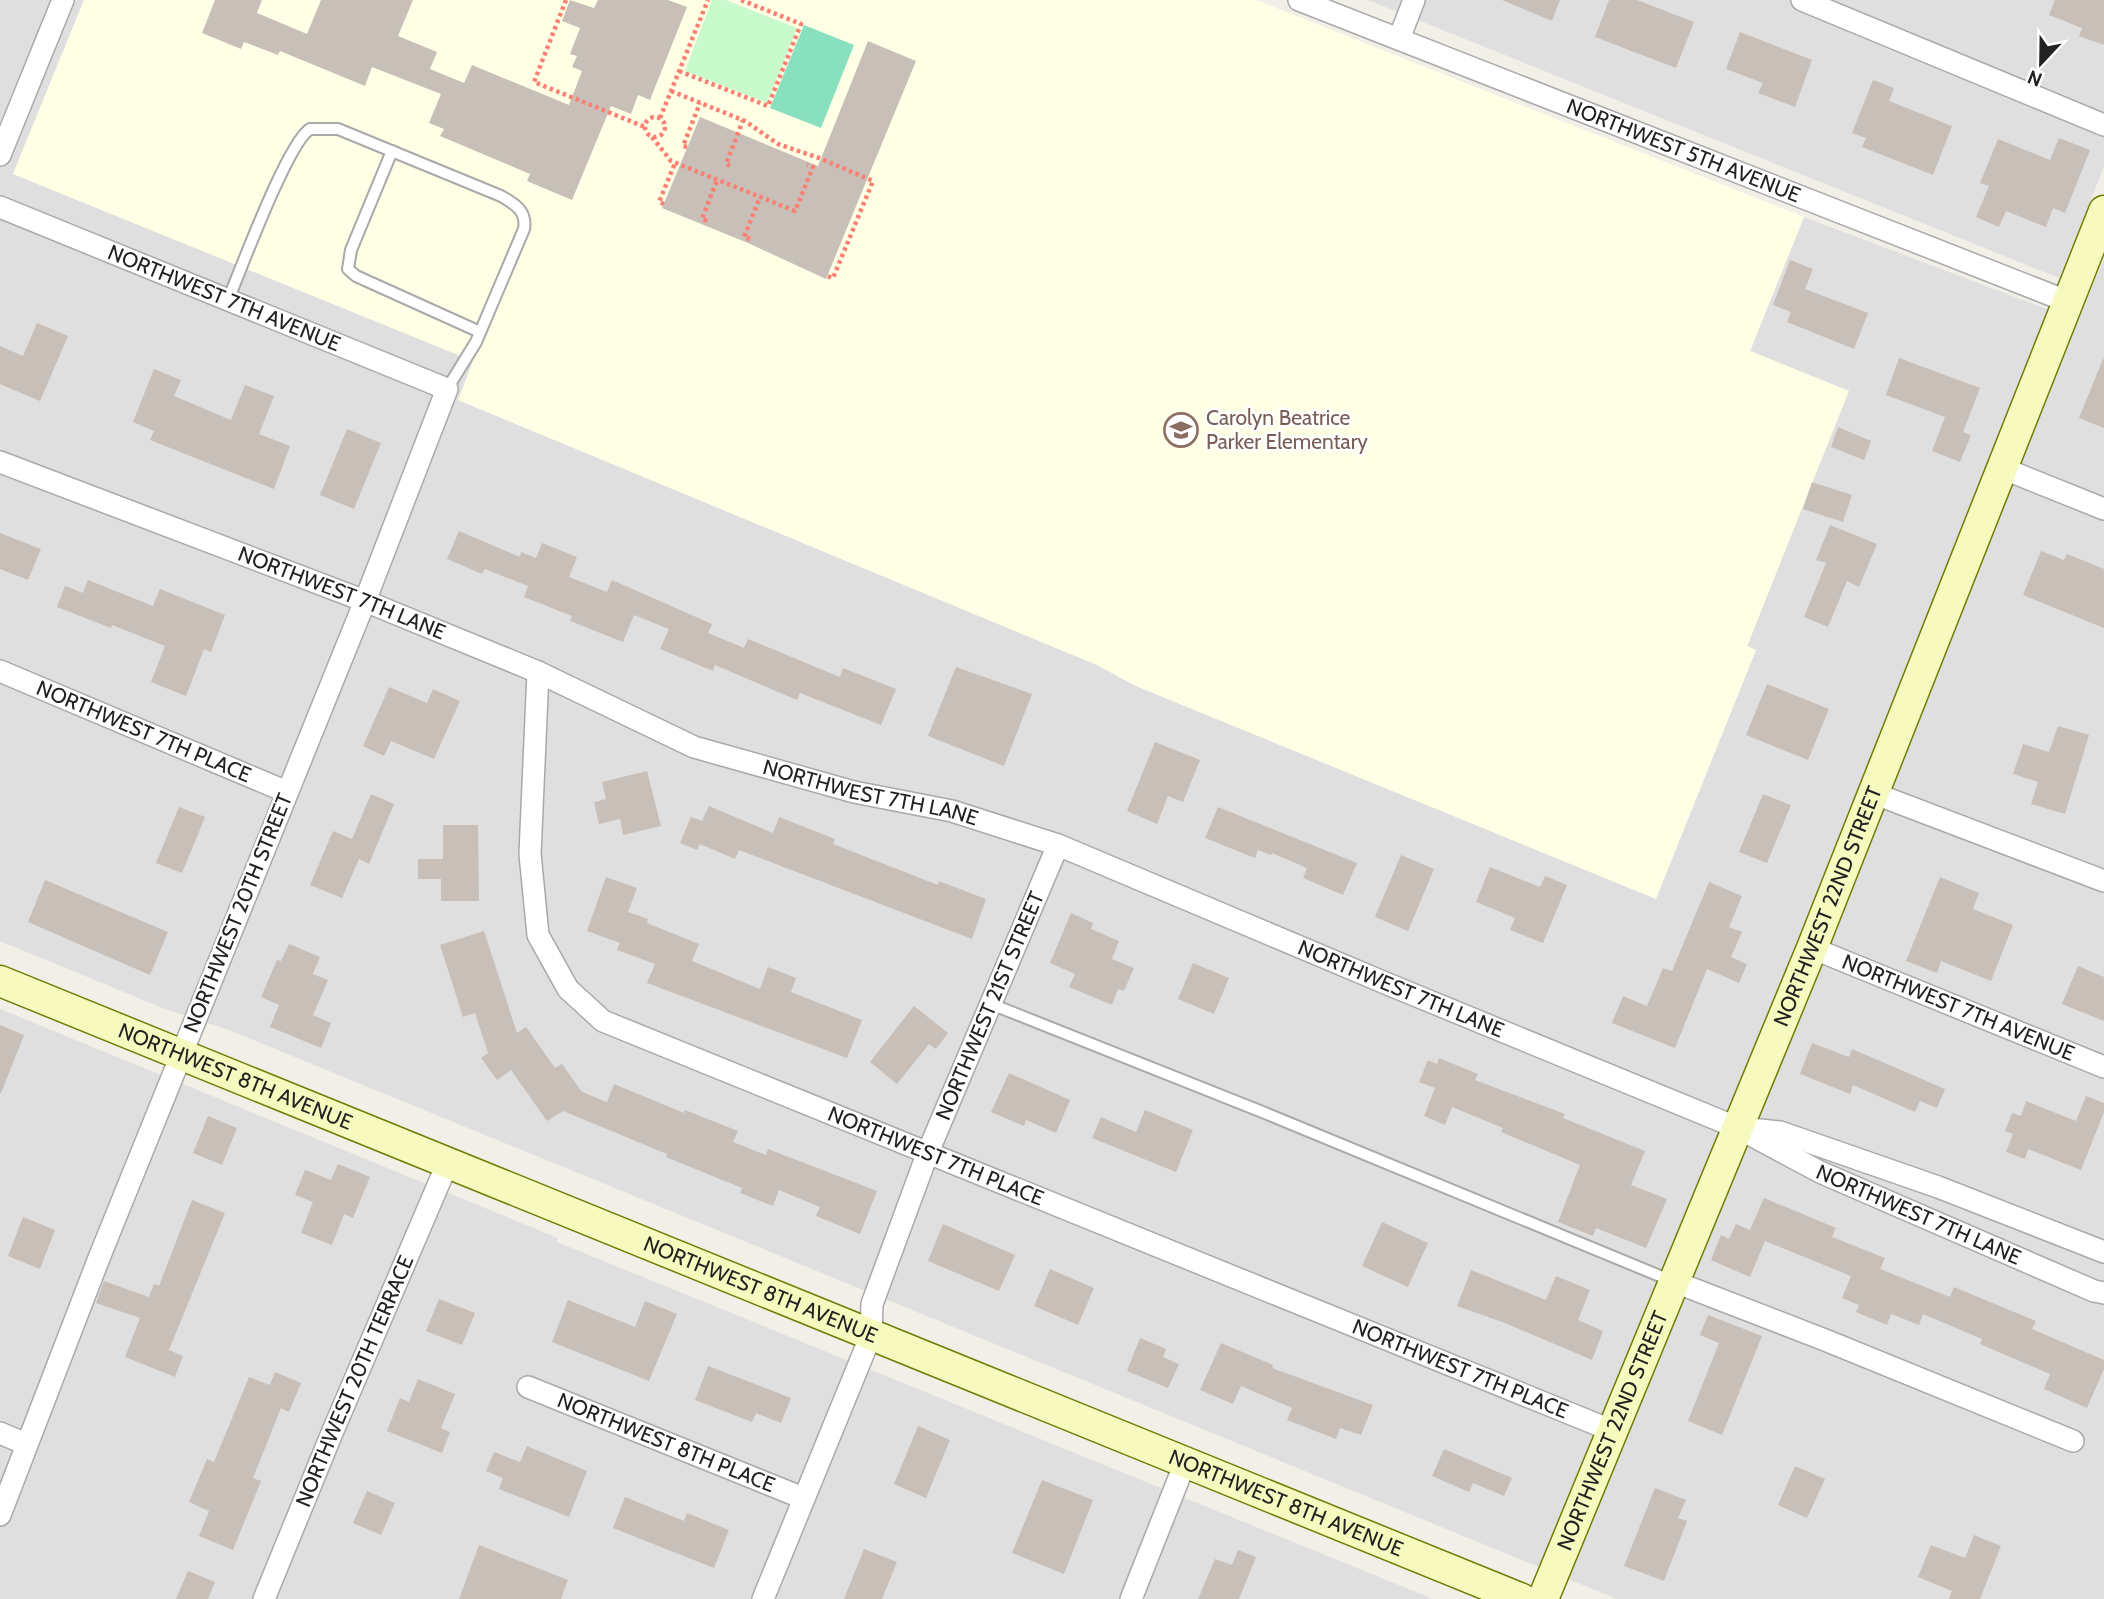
<svg xmlns="http://www.w3.org/2000/svg" width="2104" height="1599" font-family="Cabin,sans-serif">
<style>
.residential{fill:#e0dfdf}
.education{fill:#ffffe5}
.park{fill:#c8facc}
.pitch{fill:#88e0be}
.building{fill:#c7bfb8}
.lines{fill:none;stroke-linecap:round;stroke-linejoin:round}
.lane-casing{stroke:#a9a9a9;stroke-width:14}
.street-casing{stroke:#a9a9a9;stroke-width:24}
.secondary-casing{stroke:#707d05;stroke-width:33}
.path{stroke:#fa8072;stroke-width:4.5;stroke-dasharray:3.5 3.5;stroke-linecap:butt}
.lane{stroke:#fff;stroke-width:10}
.street{stroke:#fff;stroke-width:21}
.secondary{stroke:#f7fabf;stroke-width:30}
.labels{text-anchor:middle;stroke-width:5;stroke-linejoin:round;paint-order:stroke}
.street-label{font-size:21px;fill:#222;stroke:#fff}
.education-label{font-size:21px;fill:#785e54;stroke:#fff;text-anchor:start}
</style>
<rect width="100%" height="100%" fill="#f2efe9"/>
<g class="residential">
<polygon points="0,0 84,0 13,174 474,361 458,400 1097,665 1136,686 1655,898 1756,650 1747,647 1848,391 1750,351 1804,217 2078,321 2104,259 2104,1599 1617,1599 229,1030 165,1009 0,941"/>
<polygon points="1368,0 2104,0 2104,167 2059,278"/>
<polygon points="0,1009 558,1238 557,1242 1433,1599 0,1599"/>
</g>
<polygon class="education" points="84,0 1256,0 1804,217 1750,351 1849,391 1747,646 1756,650 1656,899 1136,686 1097,665 458,400 473,361 13,174"/>
<polygon class="park" points="712,0 726,0 797,28 767,103 685,71"/>
<polygon class="pitch" points="804,25 854,45 821,128 770,108"/>
<g class="building">
<polygon points="215,0 262,0 257,13 307,34 321,0 413,0 398,36 437,52 430,69 464,83 472,65 569,105 582,71 572,67 577,56 570,54 580,28 562,21 570,0 594,8 598,0 668,0 687,7 650,100 638,95 631,114 611,106 572,200 527,181 530,174 440,136 444,129 429,123 441,94 372,67 365,86 280,51 278,55 244,42 241,49 202,33"/>
<polygon points="1502,0 1560,0 1552,21"/>
<polygon points="1609,0 1637,0 1694,22 1676,68 1595,37"/>
<polygon points="2055,0 2104,0 2104,45 2079,36 2082,28 2049,15"/>
<polygon points="1740,32 1812,60 1795,107 1758,93 1763,83 1726,69"/>
<polygon points="868,41 916,61 826,279 748,243 662,208 700,117 818,166"/>
<polygon points="1873,80 1894,88 1889,101 1952,126 1933,175 1862,147 1866,138 1852,133"/>
<polygon points="2059,138 2090,150 2065,213 2053,208 2046,227 2006,211 1999,227 1976,217 1989,186 1980,183 1998,139 2050,160"/>
<polygon points="1790,260 1813,269 1805,289 1868,313 1854,349 1787,322 1791,312 1773,305"/>
<polygon points="37,323 68,336 40,401 0,384 0,346 23,356"/>
<polygon points="1899,358 1980,388 1963,432 1971,435 1960,462 1932,451 1945,417 1886,395"/>
<polygon points="2103,359 2104,359 2104,428 2079,418"/>
<polygon points="154,369 181,380 174,396 231,420 245,385 274,396 259,434 290,446 274,489 150,440 154,431 133,422"/>
<polygon points="1838,427 1871,441 1864,460 1831,447"/>
<polygon points="347,429 381,443 354,509 320,495"/>
<polygon points="1812,482 1852,495 1843,522 1803,509"/>
<polygon points="1830,525 1877,544 1859,587 1847,581 1828,627 1804,617 1826,563 1816,560"/>
<polygon points="459,531 520,557 521,552 536,558 542,543 577,557 569,577 607,592 612,580 712,624 708,633 744,648 748,639 840,677 843,668 896,689 881,725 800,693 797,700 715,665 713,671 660,649 669,629 634,615 623,642 570,621 572,616 524,597 528,586 485,569 482,574 447,559"/>
<polygon points="0,533 41,549 28,580 0,569"/>
<polygon points="2041,551 2064,560 2067,554 2104,569 2104,628 2023,595"/>
<polygon points="88,580 153,606 160,589 225,615 211,652 204,649 186,696 151,682 165,646 112,625 111,628 57,607 65,586 83,593"/>
<polygon points="956,667 1032,694 1004,766 928,736"/>
<polygon points="1767,684 1829,709 1808,760 1746,735"/>
<polygon points="389,687 427,703 433,689 460,701 434,759 391,741 384,756 363,746"/>
<polygon points="2058,726 2089,735 2065,814 2031,804 2038,782 2013,774 2023,744 2049,752"/>
<polygon points="1155,742 1200,760 1183,802 1168,796 1157,824 1127,811"/>
<polygon points="647,771 661,826 623,835 620,819 599,824 594,802 606,799 602,782"/>
<polygon points="371,794 394,804 369,864 359,859 342,898 310,885 333,831 352,839"/>
<polygon points="1763,794 1791,805 1767,863 1739,852"/>
<polygon points="709,806 773,833 779,817 835,839 833,844 938,885 939,881 986,899 972,939 739,850 735,859 700,844 697,850 680,843 691,817 702,821"/>
<polygon points="179,807 205,817 182,873 156,863"/>
<polygon points="1218,807 1357,863 1343,895 1303,878 1307,868 1272,853 1271,855 1258,850 1255,858 1205,838"/>
<polygon points="443,825 478,825 479,901 441,901 441,879 418,879 418,859 443,859"/>
<polygon points="1401,855 1434,869 1408,931 1375,917"/>
<polygon points="1490,867 1540,887 1545,876 1567,885 1543,943 1510,930 1515,918 1476,902"/>
<polygon points="606,877 637,888 628,912 648,919 647,923 699,944 692,961 760,989 768,967 796,978 791,992 862,1020 847,1058 647,983 655,964 617,950 620,943 587,931"/>
<polygon points="1940,877 1979,893 1973,909 2013,925 1991,981 1941,961 1937,973 1906,961"/>
<polygon points="45,880 168,932 150,975 28,922"/>
<polygon points="1709,882 1742,896 1729,927 1742,932 1731,957 1747,964 1739,983 1707,969 1675,1048 1612,1023 1623,996 1647,1006 1663,968 1672,971"/>
<polygon points="1071,913 1093,923 1091,929 1119,941 1112,959 1134,968 1124,991 1118,989 1112,1005 1069,987 1075,974 1050,963"/>
<polygon points="484,931 517,1033 526,1027 555,1068 562,1064 582,1092 607,1102 614,1084 684,1113 685,1110 738,1131 733,1142 766,1155 768,1149 877,1191 860,1234 816,1216 820,1207 779,1190 773,1206 740,1193 742,1188 666,1157 667,1154 563,1111 547,1121 511,1070 497,1080 481,1058 488,1053 475,1013 463,1017 440,945"/>
<polygon points="289,944 320,957 313,974 328,980 313,1015 331,1023 321,1048 270,1027 279,1005 261,997 277,960 281,961"/>
<polygon points="1193,963 1229,978 1214,1014 1178,999"/>
<polygon points="2078,966 2104,977 2104,1021 2062,1004"/>
<polygon points="914,1006 948,1033 936,1049 929,1044 897,1084 870,1062"/>
<polygon points="0,1025 24,1035 1,1093 0,1093"/>
<polygon points="1812,1043 1849,1057 1852,1049 1945,1089 1937,1108 1920,1101 1915,1112 1853,1085 1850,1094 1800,1074"/>
<polygon points="1439,1058 1478,1074 1475,1080 1565,1114 1563,1118 1645,1151 1631,1185 1667,1199 1646,1248 1596,1228 1593,1236 1558,1222 1580,1165 1501,1132 1503,1128 1452,1107 1445,1125 1424,1116 1435,1088 1419,1082 1428,1060 1437,1064"/>
<polygon points="1009,1073 1070,1100 1056,1133 1026,1120 1024,1126 991,1112"/>
<polygon points="2086,1096 2104,1103 2104,1112 2081,1170 2028,1149 2025,1159 2006,1152 2013,1134 2005,1131 2012,1113 2021,1116 2026,1101 2076,1121"/>
<polygon points="1145,1110 1193,1130 1176,1172 1092,1138 1101,1117 1136,1132"/>
<polygon points="208,1116 237,1128 222,1165 193,1153"/>
<polygon points="338,1164 370,1177 353,1218 344,1214 332,1245 301,1233 313,1202 295,1195 305,1170 331,1180"/>
<polygon points="1764,1198 1836,1228 1832,1237 1885,1258 1880,1269 1950,1297 1954,1287 2036,1321 2032,1329 2104,1360 2104,1369 2087,1408 2044,1389 2050,1374 1980,1344 1982,1339 1923,1314 1919,1325 1891,1314 1887,1325 1856,1312 1859,1305 1842,1298 1851,1276 1765,1241 1750,1277 1711,1260 1721,1235 1729,1239 1736,1224 1750,1230"/>
<polygon points="192,1200 225,1213 169,1350 183,1356 175,1377 125,1357 140,1318 96,1303 104,1281 149,1297 154,1284 159,1286"/>
<polygon points="23,1217 55,1230 40,1269 8,1256"/>
<polygon points="1382,1222 1428,1243 1408,1287 1362,1266"/>
<polygon points="943,1224 1015,1255 999,1291 928,1261"/>
<polygon points="1050,1269 1094,1288 1078,1325 1034,1306"/>
<polygon points="1471,1270 1546,1300 1556,1276 1590,1290 1578,1320 1603,1331 1592,1360 1505,1323 1457,1306"/>
<polygon points="439,1299 475,1313 462,1345 426,1331"/>
<polygon points="568,1300 635,1327 645,1301 677,1314 649,1381 552,1342"/>
<polygon points="1708,1315 1762,1336 1722,1435 1688,1421 1719,1343 1700,1335"/>
<polygon points="1140,1338 1166,1349 1163,1357 1179,1364 1168,1388 1127,1371"/>
<polygon points="1221,1343 1273,1365 1272,1368 1373,1405 1361,1435 1340,1428 1336,1439 1287,1420 1292,1408 1241,1386 1233,1404 1200,1390"/>
<polygon points="708,1366 791,1398 781,1423 756,1413 752,1422 695,1400"/>
<polygon points="275,1372 301,1383 289,1412 281,1408 253,1478 261,1481 233,1550 199,1536 209,1511 189,1502 207,1459 214,1462 249,1377 270,1385"/>
<polygon points="418,1379 455,1394 441,1428 450,1432 442,1453 387,1431 400,1398 409,1402"/>
<polygon points="918,1426 950,1440 926,1498 894,1484"/>
<polygon points="527,1446 587,1471 569,1517 499,1489 503,1478 486,1471 494,1452 520,1462"/>
<polygon points="1444,1449 1512,1478 1504,1496 1473,1483 1469,1492 1432,1476"/>
<polygon points="1795,1466 1825,1479 1807,1518 1778,1505"/>
<polygon points="1042,1480 1093,1500 1064,1574 1012,1553"/>
<polygon points="1655,1488 1686,1500 1678,1518 1687,1521 1664,1581 1624,1566"/>
<polygon points="367,1491 395,1503 381,1535 353,1523"/>
<polygon points="625,1497 684,1521 687,1513 729,1530 714,1568 613,1528"/>
<polygon points="1974,1535 2001,1546 1980,1599 1949,1599 1952,1591 1918,1577 1931,1545 1965,1558"/>
<polygon points="479,1545 568,1580 561,1599 459,1599"/>
<polygon points="864,1549 897,1562 882,1599 844,1599"/>
<polygon points="1238,1550 1256,1557 1239,1599 1198,1599 1215,1559 1232,1565"/>
<polygon points="188,1571 215,1582 208,1599 176,1599"/>
</g>
<g class="lines">
<g class="lane-casing">
<g id="lane">
<polyline points="392,151 351,250 348,269 356,276 480,332"/>
<path d="M228 300C241 269 288 142 310 129H338L501 196C515 204 527 211 524 229L476 342 447 389"/>
<polyline points="991,1004 1265,1113 1672,1281"/>
</g>
</g>
<g class="street-casing">
<g id="street">
<path id="s1" d="M1299 0 2069 302"/>
<polyline points="1802,0 2104,125"/>
<polyline points="1399,39 1414,0"/>
<polyline points="0,155 63,0"/>
<path id="s2" d="M0 207 447 389 365 601 99 1258 0 1515"/>
<path id="s3" d="M0 462 365 601 538 672 694 747 854 792 952 811 1058 845 1390 985 1738 1128 1820 1172 2094 1291 2104 1293"/>
<polyline points="2002,468 2104,509"/>
<path id="s4" d="M0 671 287 792"/>
<path id="s5" d="M538 672 530 854 538 935 568 989 603 1021 1613 1431"/>
<polyline points="1873,793 2104,881"/>
<path id="s6" d="M1812 948 2104 1067"/>
<polyline points="1750,1129 1780,1132 1938,1187 2104,1252"/>
<polyline points="1675,1282 1825,1340 2073,1441"/>
<path id="s7" d="M528 1387 803 1498"/>
<polyline points="0,1433 26,1444"/>
<path id="s8" d="M264 1599 332 1433 448 1162"/>
<path id="s9" d="M763 1599 871 1335 872 1304 928 1152 1058 845"/>
<polyline points="1131,1599 1185,1463"/>
</g>
</g>
<g class="secondary-casing">
<g id="secondary">
<path id="s10" d="M0 981 1522 1599"/>
<path id="s11" d="M1543 1599 1812 948 2104 211"/>
</g>
</g>
<g class="path">
<polyline points="566,0 534,82 645,127"/>
<polyline points="679,71 768,106 801,24 741,0"/>
<polyline points="671,91 745,121 778,144 819,158 873,181 833,278 827,276"/>
<circle cx="655" cy="127" r="10"/>
<polyline points="660,118 708,0"/>
<polyline points="652,137 671,161 795,211 813,167 807,165"/>
<polyline points="687,147 683,146 700,103"/>
<polyline points="730,166 726,164 743,120"/>
<polyline points="664,204 659,202 675,163"/>
<polyline points="707,221 702,219 717,180"/>
<polyline points="750,239 744,237 760,197"/>
</g>
<use href="#lane" class="lane"/>
<use href="#street" class="street"/>
<use href="#secondary" class="secondary"/>
</g>
<defs>
<g id="school-ring" transform="scale(1.75)"><circle r="9.5" fill="#fff" stroke="#8d6e63" stroke-width="1.5"/><path d="M0-5L7-2L0 1L-7-2ZM-4 1L0 2.5L4 1V4Q0 6-4 4Z" fill="#8d6e63"/></g>
</defs>
<g fill-rule="evenodd">
<use href="#school-ring" x="1181" y="430"/>
</g>
<g class="labels">
<g class="street-label">
<text dy="7" stroke="none"><textPath href="#s1" startOffset="413">NORTHWEST 5TH AVENUE</textPath></text>
<text dy="7" stroke="none"><textPath href="#s2" startOffset="242">NORTHWEST 7TH AVENUE</textPath></text>
<text dy="7" stroke="none"><textPath href="#s3" startOffset="366">NORTHWEST 7TH LANE</textPath></text>
<text dy="7" stroke="none"><textPath href="#s4" startOffset="156">NORTHWEST 7TH PLACE</textPath></text>
<text dy="7" stroke="none"><textPath href="#s3" startOffset="933">NORTHWEST 7TH LANE</textPath></text>
<text dy="7" stroke="none"><textPath href="#s11" startOffset="749">NORTHWEST 22ND STREET</textPath></text>
<text transform="translate(238 913) rotate(-68)" y="7">NORTHWEST 20TH STREET</text>
<text dy="7" stroke="none"><textPath href="#s3" startOffset="1500">NORTHWEST 7TH LANE</textPath></text>
<text dy="7" stroke="none"><textPath href="#s9" startOffset="637">NORTHWEST 21ST STREET</textPath></text>
<text dy="7" stroke="none"><textPath href="#s6" startOffset="158">NORTHWEST 7TH AVENUE</textPath></text>
<text dy="7" stroke="none"><textPath href="#s10" startOffset="254">NORTHWEST 8TH AVENUE</textPath></text>
<text dy="7" stroke="none"><textPath href="#s5" startOffset="732">NORTHWEST 7TH PLACE</textPath></text>
<text dy="7" stroke="none"><textPath href="#s3" startOffset="2065">NORTHWEST 7TH LANE</textPath></text>
<text dy="7" stroke="none"><textPath href="#s10" startOffset="821">NORTHWEST 8TH AVENUE</textPath></text>
<text dy="7" stroke="none"><textPath href="#s5" startOffset="1298">NORTHWEST 7TH PLACE</textPath></text>
<text dy="7" stroke="none"><textPath href="#s8" startOffset="236">NORTHWEST 20TH TERRACE</textPath></text>
<text dy="7" stroke="none"><textPath href="#s11" startOffset="182">NORTHWEST 22ND STREET</textPath></text>
<text dy="7" stroke="none"><textPath href="#s7" startOffset="149">NORTHWEST 8TH PLACE</textPath></text>
<text dy="7" stroke="none"><textPath href="#s10" startOffset="1388">NORTHWEST 8TH AVENUE</textPath></text>
</g>
<g class="education-label">
<text x="1206" y="425">Carolyn Beatrice<tspan x="1206" dy="24">Parker Elementary</tspan></text>
</g>
</g>
<g transform="translate(2041 63) rotate(202)" stroke="#ffffff" stroke-width="5" paint-order="stroke">
<path d="M0-5L12 26L0 18L-12 26Z" fill="#222222"/>
<text y="-10" font-size="19" font-weight="bold" text-anchor="middle" fill="#222222">N</text>
</g>
</svg>
